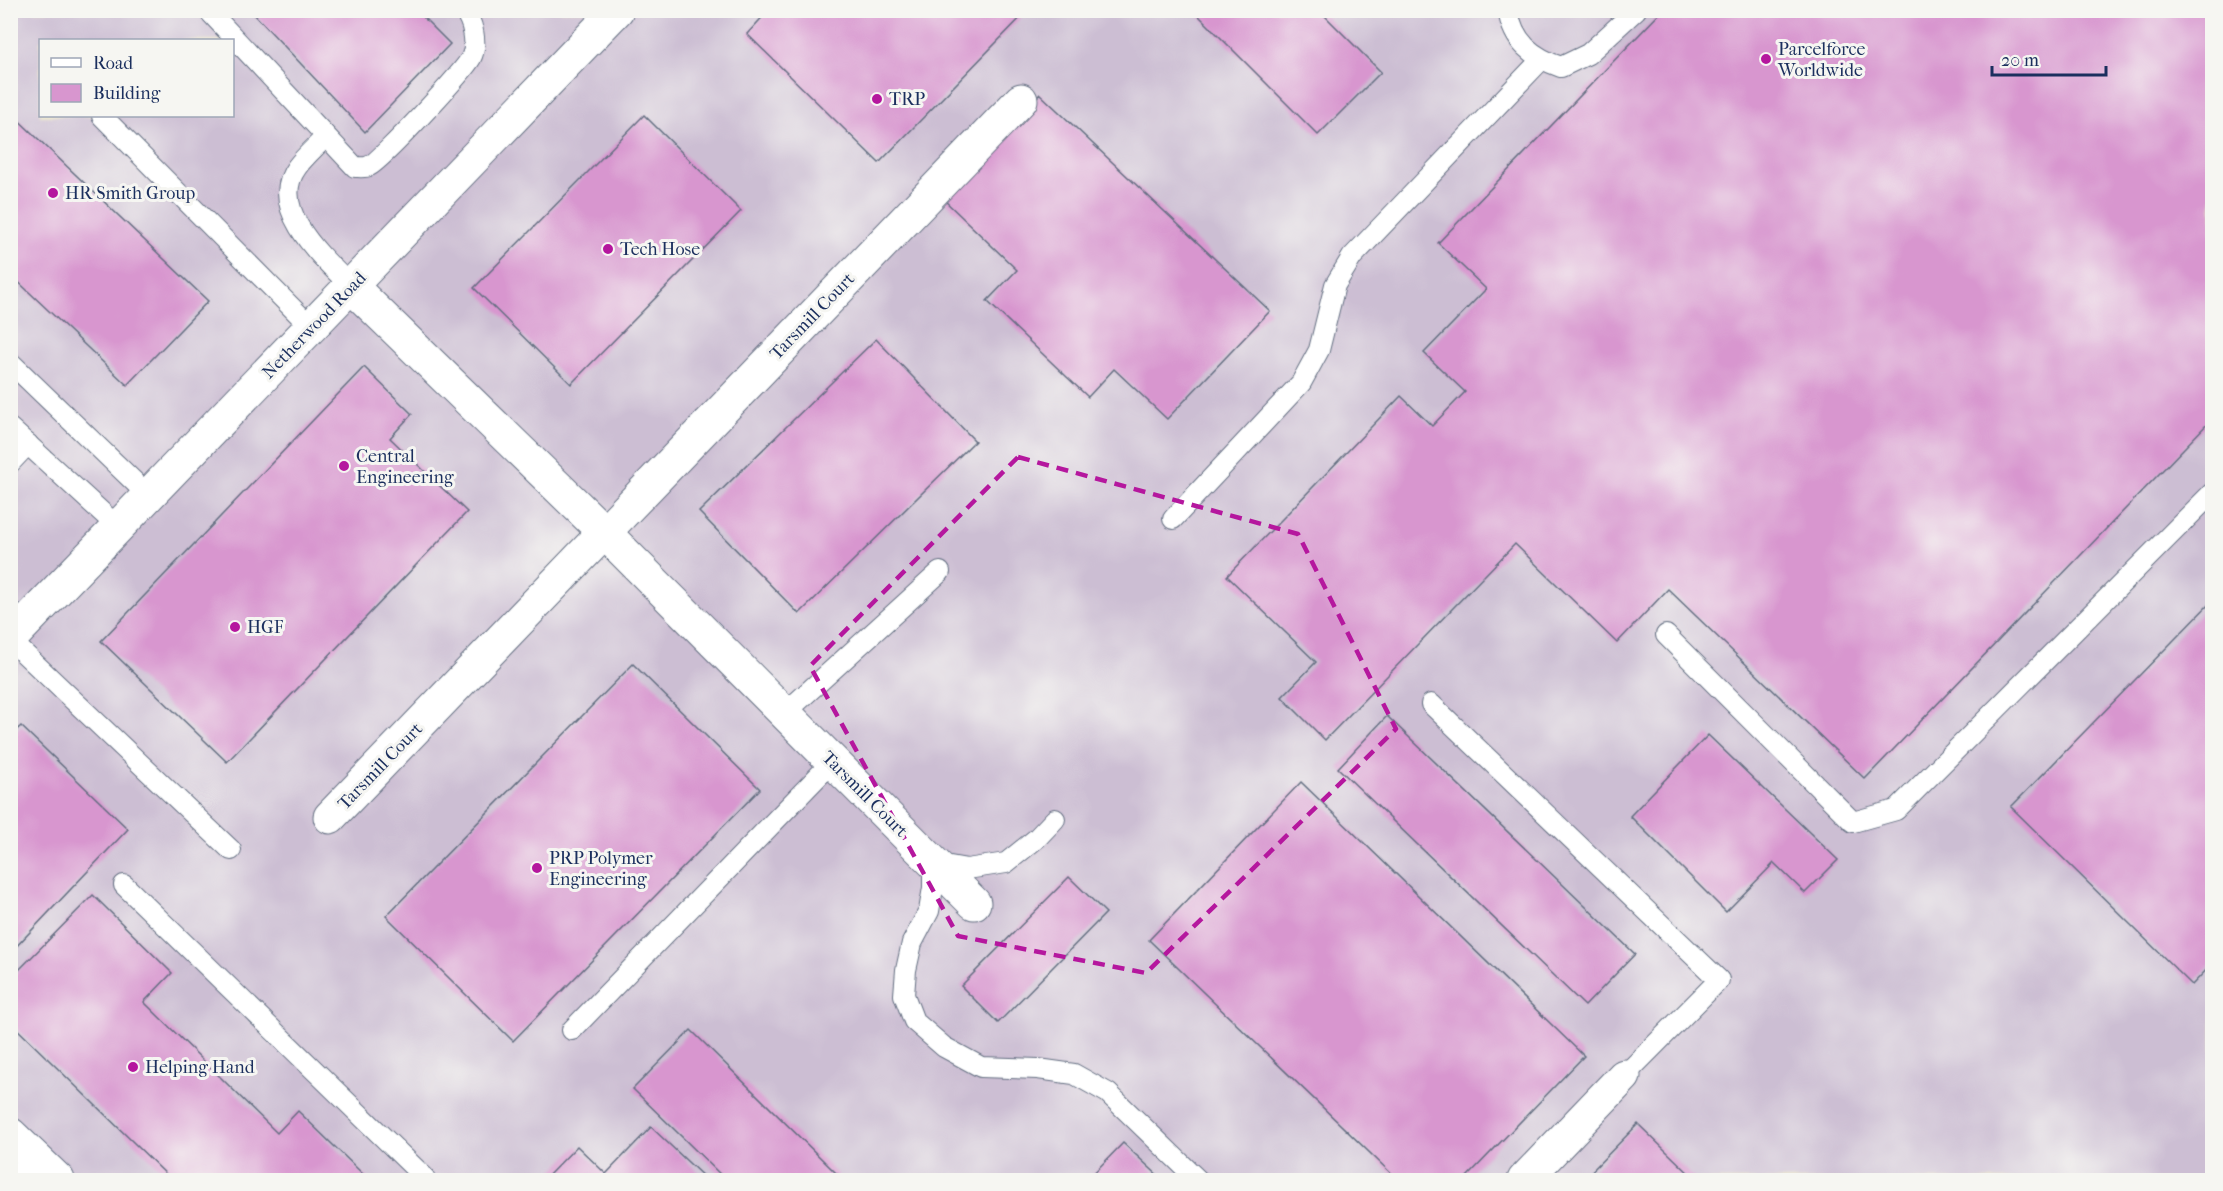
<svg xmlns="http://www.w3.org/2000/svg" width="2223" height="1191" font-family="'IM FELL French Canon',serif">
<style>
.industrial{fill:#ccbed3;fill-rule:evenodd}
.building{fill:#d896cf}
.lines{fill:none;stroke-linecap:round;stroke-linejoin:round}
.service-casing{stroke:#636e81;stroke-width:22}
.minor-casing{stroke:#636e81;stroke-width:35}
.service{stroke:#fff;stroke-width:20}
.minor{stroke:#fff;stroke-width:33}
.marked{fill:none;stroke:#b5179e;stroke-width:4.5;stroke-dasharray:12 8;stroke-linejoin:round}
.poi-dot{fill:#b5179e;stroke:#f6f6f2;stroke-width:2}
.labels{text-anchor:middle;stroke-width:6;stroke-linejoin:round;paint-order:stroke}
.poi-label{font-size:18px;fill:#1b2f5e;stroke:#f6f6f2;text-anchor:start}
.street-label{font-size:18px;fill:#1b2f5e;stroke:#f6f6f2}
</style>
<rect width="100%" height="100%" fill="#f6f6f2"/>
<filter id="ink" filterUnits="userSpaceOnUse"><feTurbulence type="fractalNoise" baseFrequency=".0167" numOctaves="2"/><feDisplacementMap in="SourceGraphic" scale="12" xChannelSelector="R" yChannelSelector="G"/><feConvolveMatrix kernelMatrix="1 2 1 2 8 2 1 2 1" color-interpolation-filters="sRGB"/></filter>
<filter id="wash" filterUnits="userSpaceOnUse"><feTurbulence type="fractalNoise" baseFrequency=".008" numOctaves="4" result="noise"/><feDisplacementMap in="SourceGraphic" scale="24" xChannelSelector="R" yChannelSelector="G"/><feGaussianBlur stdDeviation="1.35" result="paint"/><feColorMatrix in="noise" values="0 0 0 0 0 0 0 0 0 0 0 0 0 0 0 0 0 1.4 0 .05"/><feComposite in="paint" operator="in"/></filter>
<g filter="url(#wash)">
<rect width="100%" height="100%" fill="#e8e2c1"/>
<path class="industrial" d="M11 11H2212V1180H11ZM40 40H232V116H40Z"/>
<g id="blocks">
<g class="building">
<polygon points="255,10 416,10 450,44 365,132 253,13"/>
<polygon points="769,10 1028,10 879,163 747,34"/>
<polygon points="1193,10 1319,10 1381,72 1318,135"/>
<polygon points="1663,10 2212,10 2212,419 1865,779 1668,589 1617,643 1515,544 1325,740 1282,697 1316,662 1227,576 1401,396 1432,426 1465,392 1424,353 1486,289 1438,243"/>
<polygon points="1040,94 1270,311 1167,419 1114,369 1088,397 987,301 1017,270 942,198"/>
<polygon points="10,112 208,301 127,385 10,274"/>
<polygon points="644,115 741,211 571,384 474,288"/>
<polygon points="876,339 975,441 799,614 699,512"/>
<polygon points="364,367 412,414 390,438 467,512 227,762 101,641"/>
<polygon points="2212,601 2212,964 2192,985 2011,807"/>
<polygon points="633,664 760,789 513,1041 386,916"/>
<polygon points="1387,716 1635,954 1585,1006 1338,768"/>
<polygon points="21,726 128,829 10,953 10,736"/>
<polygon points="1708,735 1838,860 1805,893 1774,863 1726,912 1630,816"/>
<polygon points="1301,782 1584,1056 1464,1180 1398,1180 1149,940"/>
<polygon points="1069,877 1106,913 998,1023 961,986"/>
<polygon points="93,895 172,973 144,1002 277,1133 298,1111 369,1180 172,1180 10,1022 10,979"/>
<polygon points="691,1030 838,1175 832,1180 726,1180 633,1089"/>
<polygon points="1638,1124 1696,1180 1583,1180"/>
<polygon points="651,1127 707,1180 544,1180 577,1146 606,1174"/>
<polygon points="1123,1143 1163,1180 1087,1180"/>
</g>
</g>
</g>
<g filter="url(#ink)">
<use href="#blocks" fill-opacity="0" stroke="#636e81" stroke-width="1.5"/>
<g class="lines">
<g class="service-casing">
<g id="service">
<path d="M208 10 355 167C359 167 365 168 369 166 380 162 464 71 471 58 478 45 473 20 463 10"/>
<path d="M1508 10C1513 42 1532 57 1561 67L1588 54 1636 10"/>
<polyline points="102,116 312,328"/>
<path d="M325 137C316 147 305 156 297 167 266 209 325 260 352 287"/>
<polyline points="10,362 149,496"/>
<polyline points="10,428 119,528"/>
<polyline points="10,463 28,444"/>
<polyline points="1173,519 1301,383 1319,350 1335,285 1352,257 1541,60"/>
<polyline points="1666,635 1853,822 1896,810 2212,493"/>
<polyline points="10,640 231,850"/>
<polyline points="1431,704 1719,980 1624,1076"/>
<polyline points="785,713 940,572"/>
<polyline points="1055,819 1037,838 1006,863 967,869 933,863 933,888 929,911 912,943 906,970 904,995 914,1021 944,1047 981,1067 1038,1069 1074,1074 1108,1093 1198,1180"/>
<polyline points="124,885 424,1177 421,1180"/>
<polyline points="572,1030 833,761"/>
<polyline points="12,1180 34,1157"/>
</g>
</g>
<g class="minor-casing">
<g id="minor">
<polyline points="352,287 604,532 974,903"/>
<polyline points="10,639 617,10"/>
<polyline points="330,817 1021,100"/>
<polyline points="10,1134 58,1180"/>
<polyline points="1524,1180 1624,1076"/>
</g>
</g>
<use href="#service" class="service"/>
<use href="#minor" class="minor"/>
</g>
</g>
<path class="marked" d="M1018 457 1298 534 1396 729 1146 973 958 936 810 666Z"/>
<g class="poi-dot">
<circle cx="1766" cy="59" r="6"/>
<circle cx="877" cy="99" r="6"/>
<circle cx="53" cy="193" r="6"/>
<circle cx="608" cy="249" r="6"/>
<circle cx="344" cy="466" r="6"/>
<circle cx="235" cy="627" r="6"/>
<circle cx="537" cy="868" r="6"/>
<circle cx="133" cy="1067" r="6"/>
</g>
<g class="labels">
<g class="poi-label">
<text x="1778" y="55">Parcelforce<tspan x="1778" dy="21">Worldwide</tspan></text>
<text x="889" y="105">TRP</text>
<text x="65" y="199">HR Smith Group</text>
<text x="620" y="255">Tech Hose</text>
<text x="356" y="462">Central<tspan x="356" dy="21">Engineering</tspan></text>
<text x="247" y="633">HGF</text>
<text x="549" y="864">PRP Polymer<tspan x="549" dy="21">Engineering</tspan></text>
<text x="145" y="1073">Helping Hand</text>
</g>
<g class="street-label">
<text transform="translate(812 316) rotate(-46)" y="6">Tarsmill Court</text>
<text transform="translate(314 325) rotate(-46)" y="6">Netherwood Road</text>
<text transform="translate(380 766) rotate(-46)" y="6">Tarsmill Court</text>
<text transform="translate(865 794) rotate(45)" y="6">Tarsmill Court</text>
</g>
</g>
<rect width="2223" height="1191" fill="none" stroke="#f6f6f2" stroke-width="36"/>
<rect x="39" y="39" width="195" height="78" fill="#f6f6f2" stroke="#9ea6b7" stroke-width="1.5"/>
<rect x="51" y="58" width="30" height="9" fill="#ffffff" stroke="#9ea6b7" stroke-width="1.5"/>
<text x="93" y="69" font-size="18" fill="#1b2f5e">Road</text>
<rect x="51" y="84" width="30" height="18" fill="#d896cf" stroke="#9ea6b7" stroke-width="1.5"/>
<text x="93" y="99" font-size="18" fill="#1b2f5e">Building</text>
<path d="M1992 66v9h114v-9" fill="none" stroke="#1b2f5e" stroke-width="3"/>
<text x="2001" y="66" font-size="18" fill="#1b2f5e" stroke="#f6f6f2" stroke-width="4.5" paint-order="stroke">20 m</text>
</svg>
